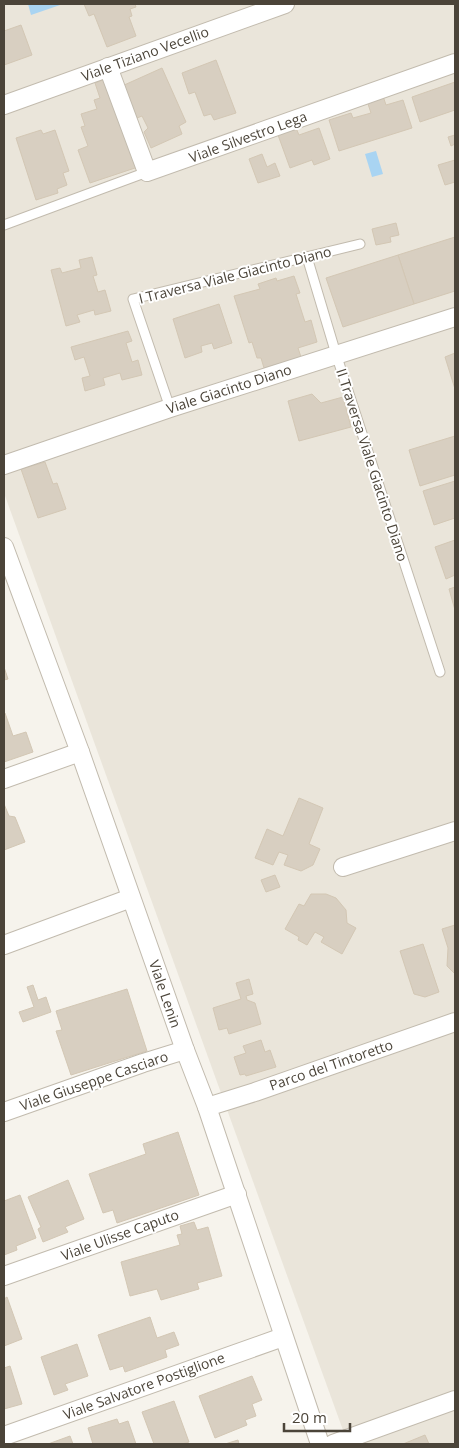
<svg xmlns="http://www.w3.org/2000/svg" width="459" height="1448" font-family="'Open Sans',sans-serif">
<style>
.residential{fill:#eae5da}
.water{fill:#a9d4f2}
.building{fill:#d8cfc1;stroke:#d3c7b4}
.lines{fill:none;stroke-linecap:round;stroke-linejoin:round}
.service-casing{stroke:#c2bbae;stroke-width:11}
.minor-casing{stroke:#c2bbae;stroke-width:20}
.service{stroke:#fff;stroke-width:9}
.minor{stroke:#fff;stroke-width:18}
.labels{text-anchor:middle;stroke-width:4;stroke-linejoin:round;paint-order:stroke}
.street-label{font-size:14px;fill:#4b4439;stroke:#fff}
</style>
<rect width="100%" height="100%" fill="#f6f3ec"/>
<polygon class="residential" points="4,4 455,4 455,1444 348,1444 4,493"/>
<g class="water">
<polygon points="28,4 63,4 31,15"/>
<polygon points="376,151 383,174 372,177 365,154"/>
</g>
<g class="building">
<polygon points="84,4 135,4 136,7 130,9 132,16 129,17 136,36 107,47 94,14 89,16"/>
<polygon points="21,25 32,55 4,65 4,31"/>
<polygon points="216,60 236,113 214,120 211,114 204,116 195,92 189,94 182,73"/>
<polygon points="162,68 186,122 179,126 182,134 151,148 144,132 148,128 142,116 137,118 122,86"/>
<polygon points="108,78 138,167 90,183 78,150 88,146 81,127 85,126 81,114 97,109 94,100 100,98 95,83"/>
<polygon points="455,82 455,110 420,122 412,97"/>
<polygon points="383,96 386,105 403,100 412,128 339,151 329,120 351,113 353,118 371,113 367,101"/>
<polygon points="296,128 299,135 319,128 330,159 314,165 312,160 290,168 278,135"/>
<polygon points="41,130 43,134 55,130 69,171 63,173 67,185 57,189 58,193 36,200 16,138"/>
<polygon points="455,135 455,144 451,146 448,137"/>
<polygon points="262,154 267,167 275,163 280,176 258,183 249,159"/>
<polygon points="455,160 455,182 445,185 438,165"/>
<polygon points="396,223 399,235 390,237 391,242 376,245 372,229"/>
<polygon points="455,237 455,291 414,304 398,255"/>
<polygon points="398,255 414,304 343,327 326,278"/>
<polygon points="92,257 97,275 93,276 98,292 105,290 111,311 95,315 94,310 77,315 80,322 66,326 51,270 60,268 62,273 81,268 79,260"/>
<polygon points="294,276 300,293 296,294 305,322 311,320 317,342 298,348 301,357 264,368 261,358 257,358 252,342 249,343 234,296 260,289 258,284 276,278 277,281"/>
<polygon points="219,304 232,343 214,349 212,343 201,346 202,352 185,358 173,319"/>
<polygon points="128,331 132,341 126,343 132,362 138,360 142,375 122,380 120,373 103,378 105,385 85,391 82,378 90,376 84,357 75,360 71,347"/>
<polygon points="455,353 455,389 445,357"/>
<polygon points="312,394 321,403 343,397 351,427 299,441 288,401"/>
<polygon points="455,436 455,475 420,486 409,450"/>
<polygon points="45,462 53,484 57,483 66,509 38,518 21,469"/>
<polygon points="455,481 455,518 434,525 423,491"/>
<polygon points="455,540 455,575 446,579 435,547"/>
<polygon points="455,587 455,610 449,589"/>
<polygon points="4,667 8,679 4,680"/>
<polygon points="4,713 5,713 13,736 26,732 33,752 4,762"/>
<polygon points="299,798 323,808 309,844 320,849 313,865 301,871 284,865 288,855 279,852 273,865 255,858 267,829 283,836"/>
<polygon points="4,804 9,816 15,817 25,842 4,850"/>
<polygon points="275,875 280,887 266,892 261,880"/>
<polygon points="311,894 326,894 336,898 346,910 347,923 356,928 342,954 321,942 324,937 315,932 307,945 298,940 299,937 285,929 299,904 304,906"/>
<polygon points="455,925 455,974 447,966 448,948 442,929"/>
<polygon points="423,944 439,992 425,997 414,994 400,951"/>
<polygon points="249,979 253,994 246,996 247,1000 255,1003 261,1024 229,1034 227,1028 219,1030 213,1008 241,999 236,983"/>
<polygon points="33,985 38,1000 46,997 51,1012 23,1022 19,1012 34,1007 27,987"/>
<polygon points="127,989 147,1051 71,1075 56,1031 62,1030 56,1011"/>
<polygon points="261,1040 265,1052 270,1050 276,1067 246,1076 245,1074 240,1075 234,1057 246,1053 243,1046"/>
<polygon points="178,1132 199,1195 117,1223 113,1210 103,1213 89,1174 146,1154 143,1144"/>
<polygon points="68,1180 84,1219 65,1227 68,1232 43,1242 38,1229 41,1227 28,1197"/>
<polygon points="20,1195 36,1238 16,1246 17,1250 4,1255 4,1201"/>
<polygon points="194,1222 197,1230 208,1227 222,1276 197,1283 199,1289 161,1300 157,1289 130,1296 121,1262 180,1245 177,1235 182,1234 180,1226"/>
<polygon points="7,1297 22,1339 4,1346 4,1299"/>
<polygon points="150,1317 157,1338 174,1332 179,1345 165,1350 167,1357 125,1372 123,1366 110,1370 98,1335"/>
<polygon points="77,1344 88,1376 65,1384 68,1390 54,1395 41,1357"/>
<polygon points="10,1366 22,1404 4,1409 4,1368"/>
<polygon points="252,1376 262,1400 252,1404 256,1416 245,1420 247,1425 215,1438 199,1396"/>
<polygon points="174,1401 189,1442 182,1444 154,1444 142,1412"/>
<polygon points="117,1419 119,1424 128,1421 136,1444 93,1444 88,1428"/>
<polygon points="425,1435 429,1444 403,1444"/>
<polygon points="70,1436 73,1444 48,1444"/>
<polygon points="238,1440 239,1444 225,1444"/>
</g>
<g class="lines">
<g class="service-casing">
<g id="service">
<polyline points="4,225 147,172"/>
<polyline points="307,257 336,354 440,672"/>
<polyline points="170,408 133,299 360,244"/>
</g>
</g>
<g class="minor-casing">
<g id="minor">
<polyline points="108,67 147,172 455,63"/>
<polyline points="4,105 285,4"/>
<polyline points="4,465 170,408 455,317"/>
<polyline points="4,547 80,752 185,1050 207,1107 320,1444"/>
<polyline points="4,779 80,752"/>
<polyline points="343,867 455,831"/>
<polyline points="4,945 131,898"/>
<polyline points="207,1107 255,1092 455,1022"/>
<polyline points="4,1112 143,1063 185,1050"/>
<polyline points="4,1276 237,1194"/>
<polyline points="4,1436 283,1337"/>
<polyline points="333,1444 455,1400"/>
</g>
</g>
<use href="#service" class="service"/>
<use href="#minor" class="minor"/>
</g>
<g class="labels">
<g class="street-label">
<text transform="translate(145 54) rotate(-20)" y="5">Viale Tiziano Vecellio</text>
<text transform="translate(248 137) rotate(-20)" y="5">Viale Silvestro Lega</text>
<text transform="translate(235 275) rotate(-14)" y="5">I Traversa Viale Giacinto Diano</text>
<text transform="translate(229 389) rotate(-18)" y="5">Viale Giacinto Diano</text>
<text transform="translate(372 465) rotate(72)" y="5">II Traversa Viale Giacinto Diano</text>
<text transform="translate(165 994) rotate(71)" y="5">Viale Lenin</text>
<text transform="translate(331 1065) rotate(-19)" y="5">Parco del Tintoretto</text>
<text transform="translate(94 1081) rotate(-19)" y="5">Viale Giuseppe Casciaro</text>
<text transform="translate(120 1235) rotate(-20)" y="5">Viale Ulisse Caputo</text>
<text transform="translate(144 1386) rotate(-20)" y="5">Viale Salvatore Postiglione</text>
</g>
</g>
<rect width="459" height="1448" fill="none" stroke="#4b4439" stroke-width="10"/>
<path d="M284 1423v8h66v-8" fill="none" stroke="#4b4439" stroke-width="2.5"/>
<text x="292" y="1423" font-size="15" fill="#4b4439" stroke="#ffffff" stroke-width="4" paint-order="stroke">20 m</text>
</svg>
